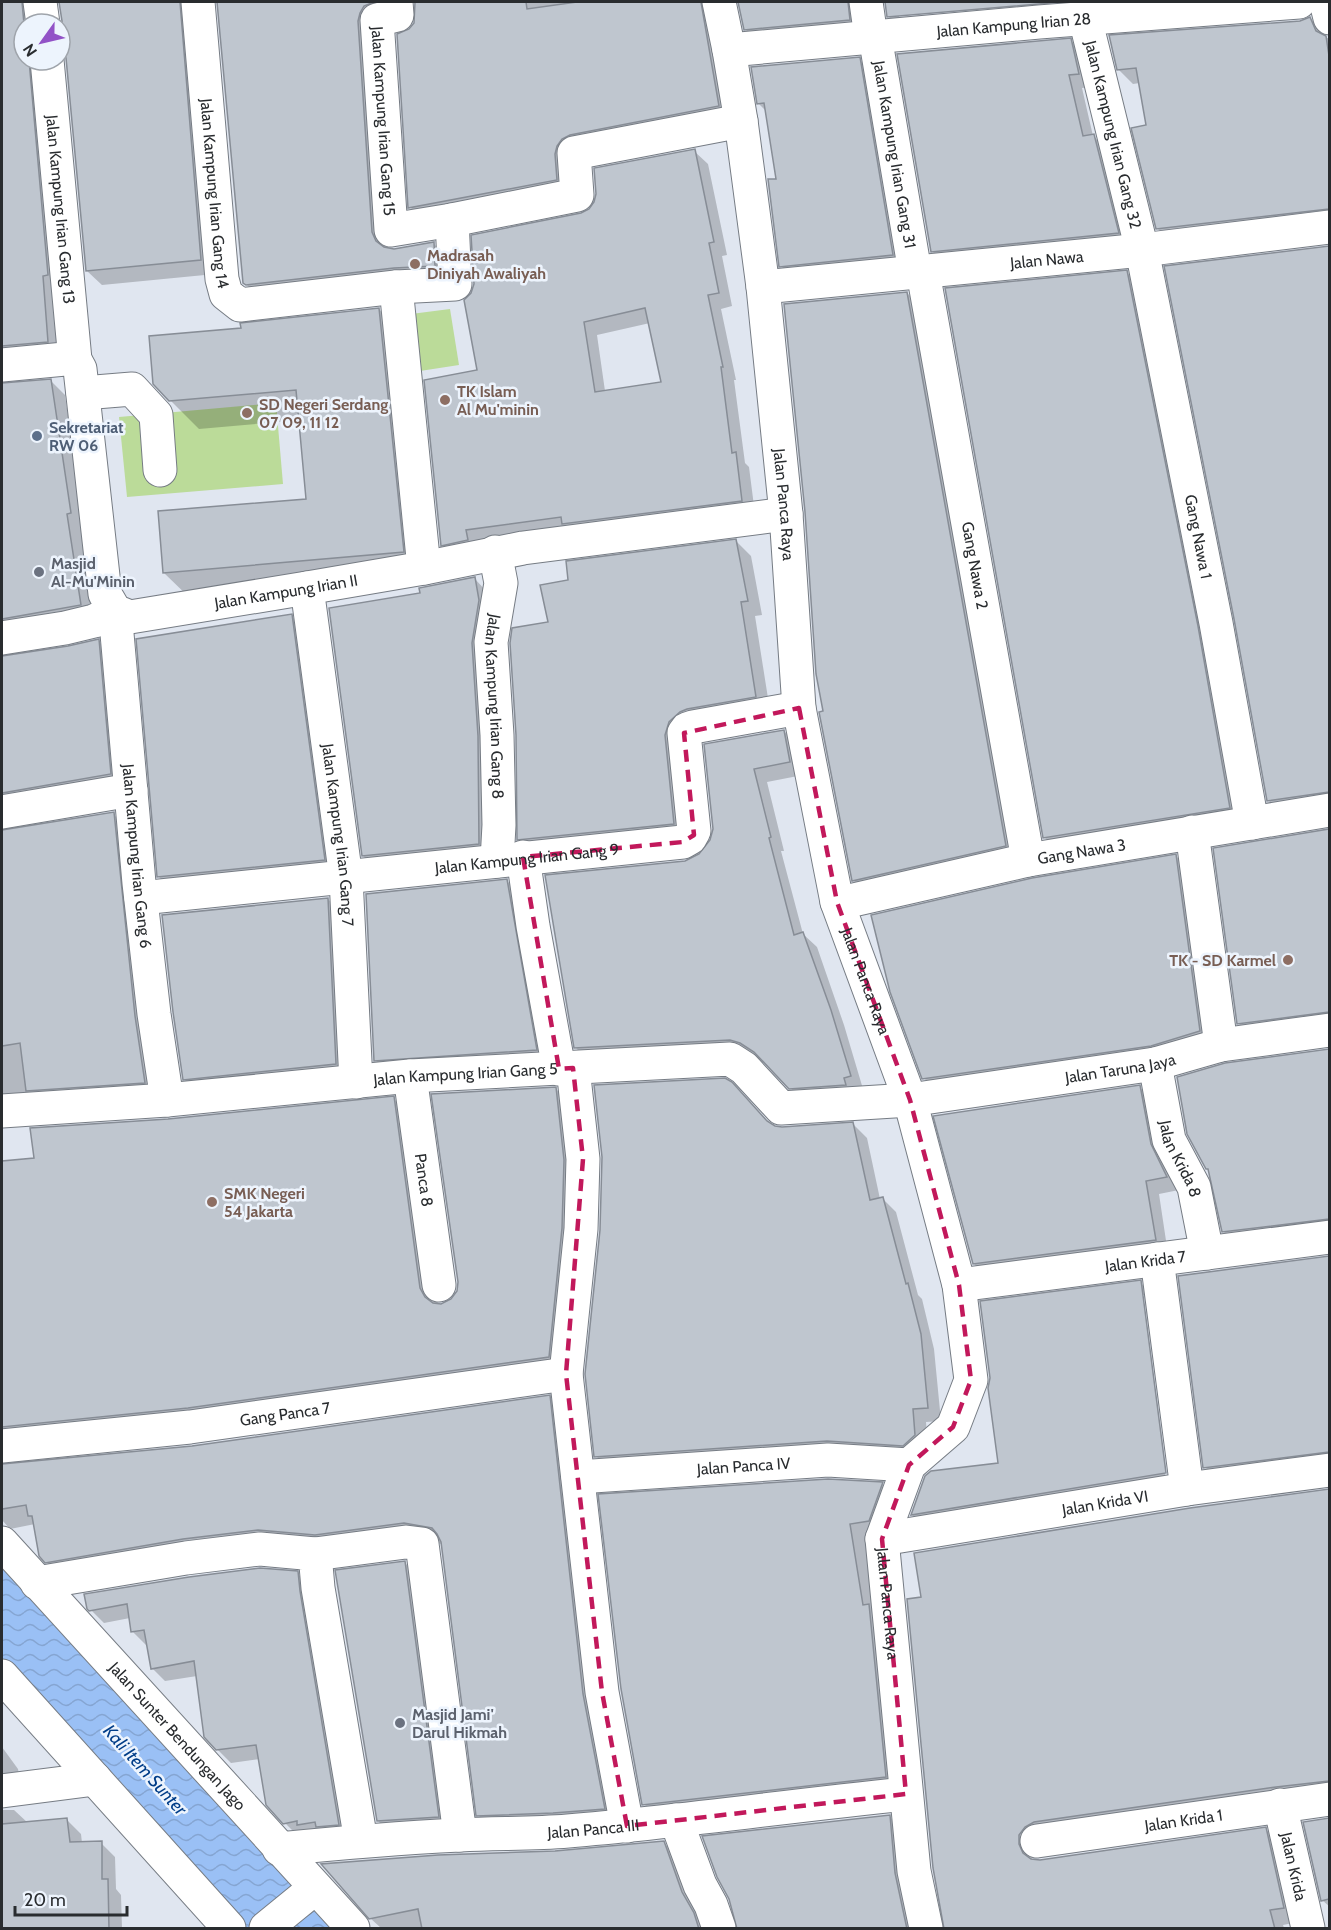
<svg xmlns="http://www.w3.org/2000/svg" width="1331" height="1930" font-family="Cabin,sans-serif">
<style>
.grass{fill:#bbdb99}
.water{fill:url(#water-waves)}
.shadow{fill:#0003;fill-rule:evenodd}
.building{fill:#bfc6cf;stroke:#878d96;stroke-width:1.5;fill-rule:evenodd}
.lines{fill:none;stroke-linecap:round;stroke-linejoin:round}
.minor-casing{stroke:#767c84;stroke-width:35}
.minor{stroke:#fff;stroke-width:33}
.marked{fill:none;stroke:#c2185b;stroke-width:4.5;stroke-dasharray:12 8;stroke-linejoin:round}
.education-dot{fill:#8d6e63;stroke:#edf4fd;stroke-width:2}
.service-dot{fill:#5c6f8a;stroke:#edf4fd;stroke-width:2}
.worship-dot{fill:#6b7280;stroke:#edf4fd;stroke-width:2}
.labels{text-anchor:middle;stroke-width:5;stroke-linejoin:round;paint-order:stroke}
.street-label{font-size:16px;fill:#292c2f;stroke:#edf4fd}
.education-label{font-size:16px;font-weight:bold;fill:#785e54;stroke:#edf4fd;text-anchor:start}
.service-label{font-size:16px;font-weight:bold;fill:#4e5e75;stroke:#edf4fd;text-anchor:start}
.worship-label{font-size:16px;font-weight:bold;fill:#5b616d;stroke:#edf4fd;text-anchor:start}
.water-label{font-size:18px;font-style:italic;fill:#003d88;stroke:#edf4fd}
</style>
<defs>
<pattern id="water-waves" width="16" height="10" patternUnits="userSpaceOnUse" patternTransform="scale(1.5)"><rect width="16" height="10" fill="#9ac0f5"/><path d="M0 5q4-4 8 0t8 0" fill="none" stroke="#85a5d2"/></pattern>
</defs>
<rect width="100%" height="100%" fill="#e0e6f0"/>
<g class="grass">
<polygon points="450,309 459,365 420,371 411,314"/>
<polygon points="276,403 283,484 127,497 119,417"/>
</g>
<polygon class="water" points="2,1568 330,1928 240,1928 2,1665"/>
<g class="shadow">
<polygon points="2,2 43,2 36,24 24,24 24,60 50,60 62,356 2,369"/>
<polygon points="60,2 201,2 215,274 102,285 87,271 67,56 60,52 60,34 63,21"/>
<polygon points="218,2 399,2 372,36 386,247 387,249 394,250 434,244 448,258 449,280 259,297 244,282"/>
<polygon points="416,2 722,2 733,120 585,149 571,194 424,222 410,207 411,30 416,22"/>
<polygon points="740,2 869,2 863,34 760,44 745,29"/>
<polygon points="886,2 1057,2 899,14 899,17 1094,2 903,31 888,16"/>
<polygon points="1310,18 1325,33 1327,38 1330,38 1330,224 1172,243 1158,229 1148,126 1140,83 1133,84 1118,69"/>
<polygon points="1070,40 1084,54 1092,87 1082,88 1093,136 1108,150 1132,247 946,265 932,251"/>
<polygon points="859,59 873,73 906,269 795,280 781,266 777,180 767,112 759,104"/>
<path d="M694 151 708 164 727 255 722 256 732 306 721 309 736 380H734L745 463 749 467 755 514 455 558 442 545 478 371 582 215ZM650 323 663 383 605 391 597 335Z"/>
<polygon points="1330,247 1330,808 1283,815 1269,801 1236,619 1166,267"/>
<polygon points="1126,272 1141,286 1244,821 1059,852 1045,838 947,289"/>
<polygon points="907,293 920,306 1018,858 866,893 853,880 825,712"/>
<polygon points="379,309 407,338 431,580 193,601 164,573 307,500 300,420 199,429 170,400 242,330"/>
<polygon points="51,381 65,395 84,527 81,528 95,619 2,642 2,385"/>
<polygon points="736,541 751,556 762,615 755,616 770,711 702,723 688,838 533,854 518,839 549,623"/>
<polygon points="474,578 488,593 493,858 378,870 363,856"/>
<polygon points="291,616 305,629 338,874 173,891 159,877"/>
<polygon points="98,641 113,655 124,789 2,816 2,658"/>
<polygon points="784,731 797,745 803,775 767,782 784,851 781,851 803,934 817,947 844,1025 863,1089 804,1102 768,1065 755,1056 590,1062 576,1048 685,862 700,855 712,841 714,829 706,745"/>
<polygon points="113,814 128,828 159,1097 2,1111 2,832"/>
<polygon points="1330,831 1330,1027 1253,1038 1238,1023 1215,850"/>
<polygon points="1176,856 1190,870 1214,1046 938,1093 924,1078"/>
<polygon points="507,881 521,895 550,1064 390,1074 375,1060"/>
<polygon points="328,899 343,915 351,1080 200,1095 184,1079"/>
<polygon points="1330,1050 1330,1234 1238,1246 1223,1231 1211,1172 1207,1169 1225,1065"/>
<polygon points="1139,1087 1153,1100 1179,1190 1159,1194 1168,1254 988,1277 974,1264"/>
<polygon points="556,1089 574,1107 567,1375 2,1457 2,1463 2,1163 35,1159 168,1120 393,1098 412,1116 438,1305 441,1305 452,1301 458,1292"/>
<polygon points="769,1124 774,1127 782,1128 853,1124 867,1138 880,1199 882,1198 896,1212 918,1295 922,1299 934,1349 941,1421 926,1422 928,1449 610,1470 596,1456"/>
<polygon points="1330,1257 1330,1467 1219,1482 1205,1467 1180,1277"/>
<path d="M1140 1282 1154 1296 1179 1487 926 1529 912 1515 926 1477 1000 1464ZM1141 1295H1144L1169 1481H1166Z"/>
<polygon points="549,1397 567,1415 622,1827 496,1833 478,1815 442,1544 423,1541 65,1580 46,1562 35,1524 10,1529 2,1520 2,1466 192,1447"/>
<polygon points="882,1484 898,1499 884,1537 865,1539 901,1793 660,1820 644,1804 622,1689"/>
<polygon points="1330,1490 1330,1796 1033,1850 1032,1859 1039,1861 1265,1829 1280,1843 1298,1922 1283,1925 1284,1928 946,1928 923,1598 1190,1509"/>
<polygon points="405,1563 419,1577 452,1831 392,1835 378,1821"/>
<polygon points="297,1573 310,1586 352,1837 298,1836 284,1822 260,1759 231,1763 217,1749 197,1676 165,1681 152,1668 148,1644 146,1645 133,1632 130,1618 104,1623 89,1608"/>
<polygon points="2,1747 18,1769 21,1785 2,1794"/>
<polygon points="2,1810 14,1810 28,1823 67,1820 81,1834 82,1843 101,1843 115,1857 116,1889 121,1895 122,1928 2,1928"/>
<polygon points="889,1816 904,1831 918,1928 739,1928 738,1922 704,1838"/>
<polygon points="1330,1820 1330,1907 1322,1900 1305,1823"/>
<polygon points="663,1842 678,1857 708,1928 414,1928 413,1927 381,1928 370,1918 556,1852"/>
</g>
<g class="building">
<polygon points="2,2 22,2 24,24 24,60 29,60 48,275 43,276 48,342 2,346"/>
<polygon points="59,2 180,2 201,260 86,271 66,58 60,47 62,21"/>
<polygon points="217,2 374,2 364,6 360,13 358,21 372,232 376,241 384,247 394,249 434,242 435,266 394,268 246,285 243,283"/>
<polygon points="415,2 526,2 527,9 577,2 701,2 719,106 570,135 562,139 557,146 555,154 557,180 408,208 397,34 409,29 414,23"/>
<polygon points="738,2 848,2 850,20 744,30"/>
<polygon points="885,2 1061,2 887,17"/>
<polygon points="1310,17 1316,31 1326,36 1329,56 1329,209 1156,229 1131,128 1146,125 1136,68 1117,70 1109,35 1300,21"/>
<polygon points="1071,38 1079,74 1069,75 1083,136 1094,134 1119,233 931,252 897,54"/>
<polygon points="860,57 893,255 779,267 768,179 776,179 764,103 757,104 751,67"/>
<path d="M695 149 714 242 709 243 719 293 708 295 723 367H721L732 453 736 452 742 501 562 524 561 517 466 530 468 540 441 546 424 380 477 370 464 300 471 293 474 284 471 235 581 213 589 209 594 202 596 194 594 168ZM645 308 661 382 595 392 584 322Z"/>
<polygon points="1329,246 1329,792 1267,801 1234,619 1164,266"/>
<polygon points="1127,270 1198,626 1230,808 1043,838 945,288"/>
<polygon points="907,292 1006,846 852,881 819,712 823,711 816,674 805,512 784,304"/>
<polygon points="379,308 404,552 163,573 158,511 306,499 296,390 169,401 153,384 149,336 241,328 240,323"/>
<polygon points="51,379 71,513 67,514 81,605 2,619 2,383"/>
<polygon points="736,539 748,601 741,602 756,697 687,709 680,712 669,722 665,735 674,824 517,840 516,735 510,643 512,628 548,622 540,585 568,580 566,561"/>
<polygon points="475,577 479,600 472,643 478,736 479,844 362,856 329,608 420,593 419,588"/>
<polygon points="292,614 325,860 157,877 136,639"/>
<polygon points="99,639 111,774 2,793 2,656 68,646"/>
<polygon points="784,730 790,762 754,769 771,837 769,838 794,935 803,932 831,1010 851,1076 844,1078 846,1085 789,1089 754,1052 740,1043 730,1040 574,1048 545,875 685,861 699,854 710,840 713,829 704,744"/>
<polygon points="114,812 135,1016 145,1083 26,1091 20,1043 2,1046 2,830"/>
<polygon points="1329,829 1329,1012 1237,1024 1213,848"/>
<polygon points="1176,854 1200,1031 1151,1046 922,1079 890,992 871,915 1032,878"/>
<polygon points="507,879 537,1050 374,1061 366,894"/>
<polygon points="328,898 336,1064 183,1080 173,1012 162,915"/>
<polygon points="1329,1049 1329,1219 1222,1232 1208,1169 1206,1169 1187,1134 1177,1077 1225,1063"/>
<polygon points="725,1078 732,1082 767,1121 775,1126 782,1127 853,1122 870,1200 883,1197 906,1284 908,1283 921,1334 928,1408 913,1409 915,1435 903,1446 827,1441 594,1457 585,1374 600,1230 602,1157 594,1085"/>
<polygon points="1140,1085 1151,1144 1167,1177 1146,1181 1156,1240 973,1264 933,1116"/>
<polygon points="556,1087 564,1160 562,1228 549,1357 188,1408 2,1427 2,1161 34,1158 30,1128 168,1119 394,1096 420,1288 425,1297 433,1303 441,1304 451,1299 457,1291 458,1282 431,1094"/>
<polygon points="1329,1256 1329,1452 1203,1468 1178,1276"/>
<polygon points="1141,1280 1166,1473 911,1515 925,1476 931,1471 998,1463 988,1388 990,1378 980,1301"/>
<polygon points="550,1395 583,1694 605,1809 553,1813 476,1816 441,1542 437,1534 432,1528 404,1523 315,1535 258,1530 183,1539 45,1563 39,1556 32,1516 28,1516 26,1505 2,1509 2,1464 192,1446"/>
<polygon points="828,1479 883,1482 869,1521 850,1524 863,1605 869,1604 886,1777 642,1805 621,1689 598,1494"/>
<polygon points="1329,1489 1329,1781 1276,1787 1034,1822 1025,1827 1019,1835 1019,1844 1023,1853 1031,1859 1040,1860 1266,1827 1284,1908 1270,1910 1275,1929 944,1929 933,1868 907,1599 921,1597 914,1553 1190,1508"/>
<polygon points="405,1561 439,1817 377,1821 335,1570"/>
<polygon points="260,1568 298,1571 300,1591 339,1825 316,1827 315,1822 297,1825 297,1821 283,1824 266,1805 256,1745 216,1750 204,1737 194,1661 151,1669 144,1630 131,1632 127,1604 89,1611 87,1609 84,1594 189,1577"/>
<polygon points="890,1815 895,1873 907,1929 737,1929 729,1899 717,1877 702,1836"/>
<polygon points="67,1818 70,1842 102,1841 102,1879 108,1879 109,1929 2,1929 2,1824"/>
<polygon points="1329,1818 1329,1899 1321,1901 1303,1822"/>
<polygon points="664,1841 682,1892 694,1913 699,1929 422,1929 418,1909 369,1919 321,1864 438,1855 555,1851"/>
</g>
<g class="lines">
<g class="minor-casing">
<g id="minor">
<polyline points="40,2 43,24"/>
<path id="s1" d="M198 2 222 279 226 294 240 305 396 287 455 284 452 220 577 195 574 153 741 121"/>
<path id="s2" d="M396 2 397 15 377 20 391 230 452 220"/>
<path id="s3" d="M719 2 729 50 741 121 763 287 786 514 799 708 837 902 910 1100 959 1285 971 1380 953 1427 909 1465 882 1539 914 1871 926 1928"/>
<polyline points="866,2 871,37"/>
<polyline points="1326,2 1330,18"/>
<path id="s4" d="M1085 18 1142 250 1216 623 1252 823"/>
<path id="s5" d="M875 36 915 272"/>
<path id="s6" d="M729 50 1039 22 1299 2"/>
<path id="s7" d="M47 60 75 360"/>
<path id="s8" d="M923 272 1028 860"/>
<polyline points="396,287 424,568"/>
<path id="s9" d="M763 287 1142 250 1330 227"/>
<path id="s10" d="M2 365 65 359 75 360 80 369 105 594 115 611 130 617 307 588 424 568 523 548 786 514"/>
<polyline points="83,393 132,389 156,415 160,470"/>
<path id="s11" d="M495 552 501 583 491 642 497 735 499 825 497 861"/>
<path id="s12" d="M307 588 346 878 356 1082"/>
<path id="s13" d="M2 638 65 628 94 621 115 611 139 883 154 1014 167 1100"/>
<polyline points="2,812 131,790"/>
<polyline points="1192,832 1221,1045"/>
<polyline points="523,857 533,926 559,1069"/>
<path id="s14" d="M141 898 683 842 690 838 694 831 684 733 687 729 693 727 799 708"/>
<path id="s15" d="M837 902 849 901 1028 860 1330 810"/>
<path id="s16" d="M1155 1064 1169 1140 1194 1187 1207 1253"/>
<polyline points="573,1068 583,1159 581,1229 566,1374 602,1692 627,1826"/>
<path id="s17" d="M410 1076 439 1285"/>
<path id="s18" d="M2 1111 167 1100 410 1076 730 1059 744 1068 781 1108 910 1100 1155 1064 1221 1045 1330 1030"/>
<polyline points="1157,1259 1187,1489"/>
<path id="s19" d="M959 1285 1330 1237"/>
<path id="s20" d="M2 1446 190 1427 566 1374"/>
<path id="s21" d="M578 1477 828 1460 909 1465"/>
<path id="s22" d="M882 1539 1187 1489 1330 1470"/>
<path id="s23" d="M2 1543 353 1928"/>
<polyline points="315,1554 406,1542 422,1544 460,1835"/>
<polyline points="37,1583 186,1558 260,1549 315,1554 318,1588 361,1841"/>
<polyline points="2,1676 229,1928"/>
<polyline points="2,1791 95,1779"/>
<path id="s24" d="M1280 1805 1308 1928"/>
<polyline points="676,1820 700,1885 711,1905 719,1928"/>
<path id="s25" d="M1037 1841 1330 1799"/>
<path id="s26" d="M279 1849C339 1843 399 1838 460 1835 496 1833 532 1834 568 1831 681 1822 793 1805 906 1794"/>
<polyline points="266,1928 315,1888"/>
</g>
</g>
<use href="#minor" class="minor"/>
</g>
<path class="marked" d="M799 708 837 902 910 1100 959 1285 971 1380 953 1427 909 1465 882 1539 906 1794 627 1826 602 1692 566 1374 583 1159 573 1068 559 1069 523 857 683 842 694 835 684 733Z"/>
<g class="education-dot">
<circle cx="415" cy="264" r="6"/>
<circle cx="445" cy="400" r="6"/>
<circle cx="247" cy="413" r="6"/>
<circle cx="1288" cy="960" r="6"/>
<circle cx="212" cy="1202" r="6"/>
</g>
<circle class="service-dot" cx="37" cy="436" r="6"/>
<g class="worship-dot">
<circle cx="39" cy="572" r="6"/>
<circle cx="400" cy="1723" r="6"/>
</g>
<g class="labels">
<g class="street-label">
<text dy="6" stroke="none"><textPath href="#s6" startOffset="286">Jalan Kampung Irian 28</textPath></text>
<text dy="6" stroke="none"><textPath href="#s2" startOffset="135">Jalan Kampung Irian Gang 15</textPath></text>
<text dy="6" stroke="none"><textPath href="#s4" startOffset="120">Jalan Kampung Irian Gang 32</textPath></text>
<text dy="6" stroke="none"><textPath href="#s5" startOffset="120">Jalan Kampung Irian Gang 31</textPath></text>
<text dy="6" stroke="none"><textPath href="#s1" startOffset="192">Jalan Kampung Irian Gang 14</textPath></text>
<text dy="6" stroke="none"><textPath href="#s7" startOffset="150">Jalan Kampung Irian Gang 13</textPath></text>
<text dy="6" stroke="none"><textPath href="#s9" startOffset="285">Jalan Nawa</textPath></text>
<text dy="6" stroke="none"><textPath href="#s3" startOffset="507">Jalan Panca Raya</textPath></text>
<text dy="6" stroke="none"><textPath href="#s4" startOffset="531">Gang Nawa 1</textPath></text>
<text dy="6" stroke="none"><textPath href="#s8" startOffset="298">Gang Nawa 2</textPath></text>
<text dy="6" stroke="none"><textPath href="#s10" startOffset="504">Jalan Kampung Irian II</textPath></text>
<text dy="6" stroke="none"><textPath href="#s11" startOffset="156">Jalan Kampung Irian Gang 8</textPath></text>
<text dy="6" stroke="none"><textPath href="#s12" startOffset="249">Jalan Kampung Irian Gang 7</textPath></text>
<text dy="6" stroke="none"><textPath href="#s15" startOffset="250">Gang Nawa 3</textPath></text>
<text dy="6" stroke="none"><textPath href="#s13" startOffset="363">Jalan Kampung Irian Gang 6</textPath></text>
<text dy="6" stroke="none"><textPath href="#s14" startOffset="388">Jalan Kampung Irian Gang 9</textPath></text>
<text dy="6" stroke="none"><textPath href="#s3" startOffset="993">Jalan Panca Raya</textPath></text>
<text dy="6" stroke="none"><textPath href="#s18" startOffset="1143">Jalan Taruna Jaya</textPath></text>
<text dy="6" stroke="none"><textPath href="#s18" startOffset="465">Jalan Kampung Irian Gang 5</textPath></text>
<text dy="6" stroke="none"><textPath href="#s16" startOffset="99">Jalan Krida 8</textPath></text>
<text dy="6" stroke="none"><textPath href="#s17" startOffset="105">Panca 8</textPath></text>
<text dy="6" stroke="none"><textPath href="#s19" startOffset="188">Jalan Krida 7</textPath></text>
<text dy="6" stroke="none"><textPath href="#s20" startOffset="285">Gang Panca 7</textPath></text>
<text dy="6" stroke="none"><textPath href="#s21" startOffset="166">Jalan Panca IV</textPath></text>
<text dy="6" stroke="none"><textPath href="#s22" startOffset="226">Jalan Krida VI</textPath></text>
<text dy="6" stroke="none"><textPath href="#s3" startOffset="1659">Jalan Panca Raya</textPath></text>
<text dy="6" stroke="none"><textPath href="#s23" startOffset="261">Jalan Sunter Bendungan Jago</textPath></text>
<text dy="6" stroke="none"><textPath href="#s25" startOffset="148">Jalan Krida 1</textPath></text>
<text dy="6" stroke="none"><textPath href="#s26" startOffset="315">Jalan Panca III</textPath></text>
<text dy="6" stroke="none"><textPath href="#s24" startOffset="63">Jalan Krida</textPath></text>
</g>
<g class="education-label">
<text x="427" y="261">Madrasah<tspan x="427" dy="18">Diniyah Awaliyah</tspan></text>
<text x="457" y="397">TK Islam<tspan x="457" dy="18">Al Mu'minin</tspan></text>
<text x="259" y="410">SD Negeri Serdang<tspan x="259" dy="18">07 09, 11 12</tspan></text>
<text x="1276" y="966" text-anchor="end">TK - SD Karmel</text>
<text x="224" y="1199">SMK Negeri<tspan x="224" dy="18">54 Jakarta</tspan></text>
</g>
<g class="service-label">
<text x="49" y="433">Sekretariat<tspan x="49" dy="18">RW 06</tspan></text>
</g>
<g class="worship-label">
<text x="51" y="569">Masjid<tspan x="51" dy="18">Al-Mu'Minin</tspan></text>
<text x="412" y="1720">Masjid Jami'<tspan x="412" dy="18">Darul Hikmah</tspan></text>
</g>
<g class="water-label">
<text transform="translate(145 1770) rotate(48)" y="6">Kali Item Sunter</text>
</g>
</g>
<rect width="1331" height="1930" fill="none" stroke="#292c2f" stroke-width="6"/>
<g transform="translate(42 42) rotate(236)"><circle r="28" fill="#edf4fd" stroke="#9fa4ab" stroke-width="1.5"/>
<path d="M0-4.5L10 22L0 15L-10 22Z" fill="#9252c7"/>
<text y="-9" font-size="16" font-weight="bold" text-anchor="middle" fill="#292c2f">N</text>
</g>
<path d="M15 1906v9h112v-9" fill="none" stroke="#292c2f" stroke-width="3"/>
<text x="24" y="1906" font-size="18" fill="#292c2f" stroke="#edf4fd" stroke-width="4.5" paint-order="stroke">20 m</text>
</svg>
